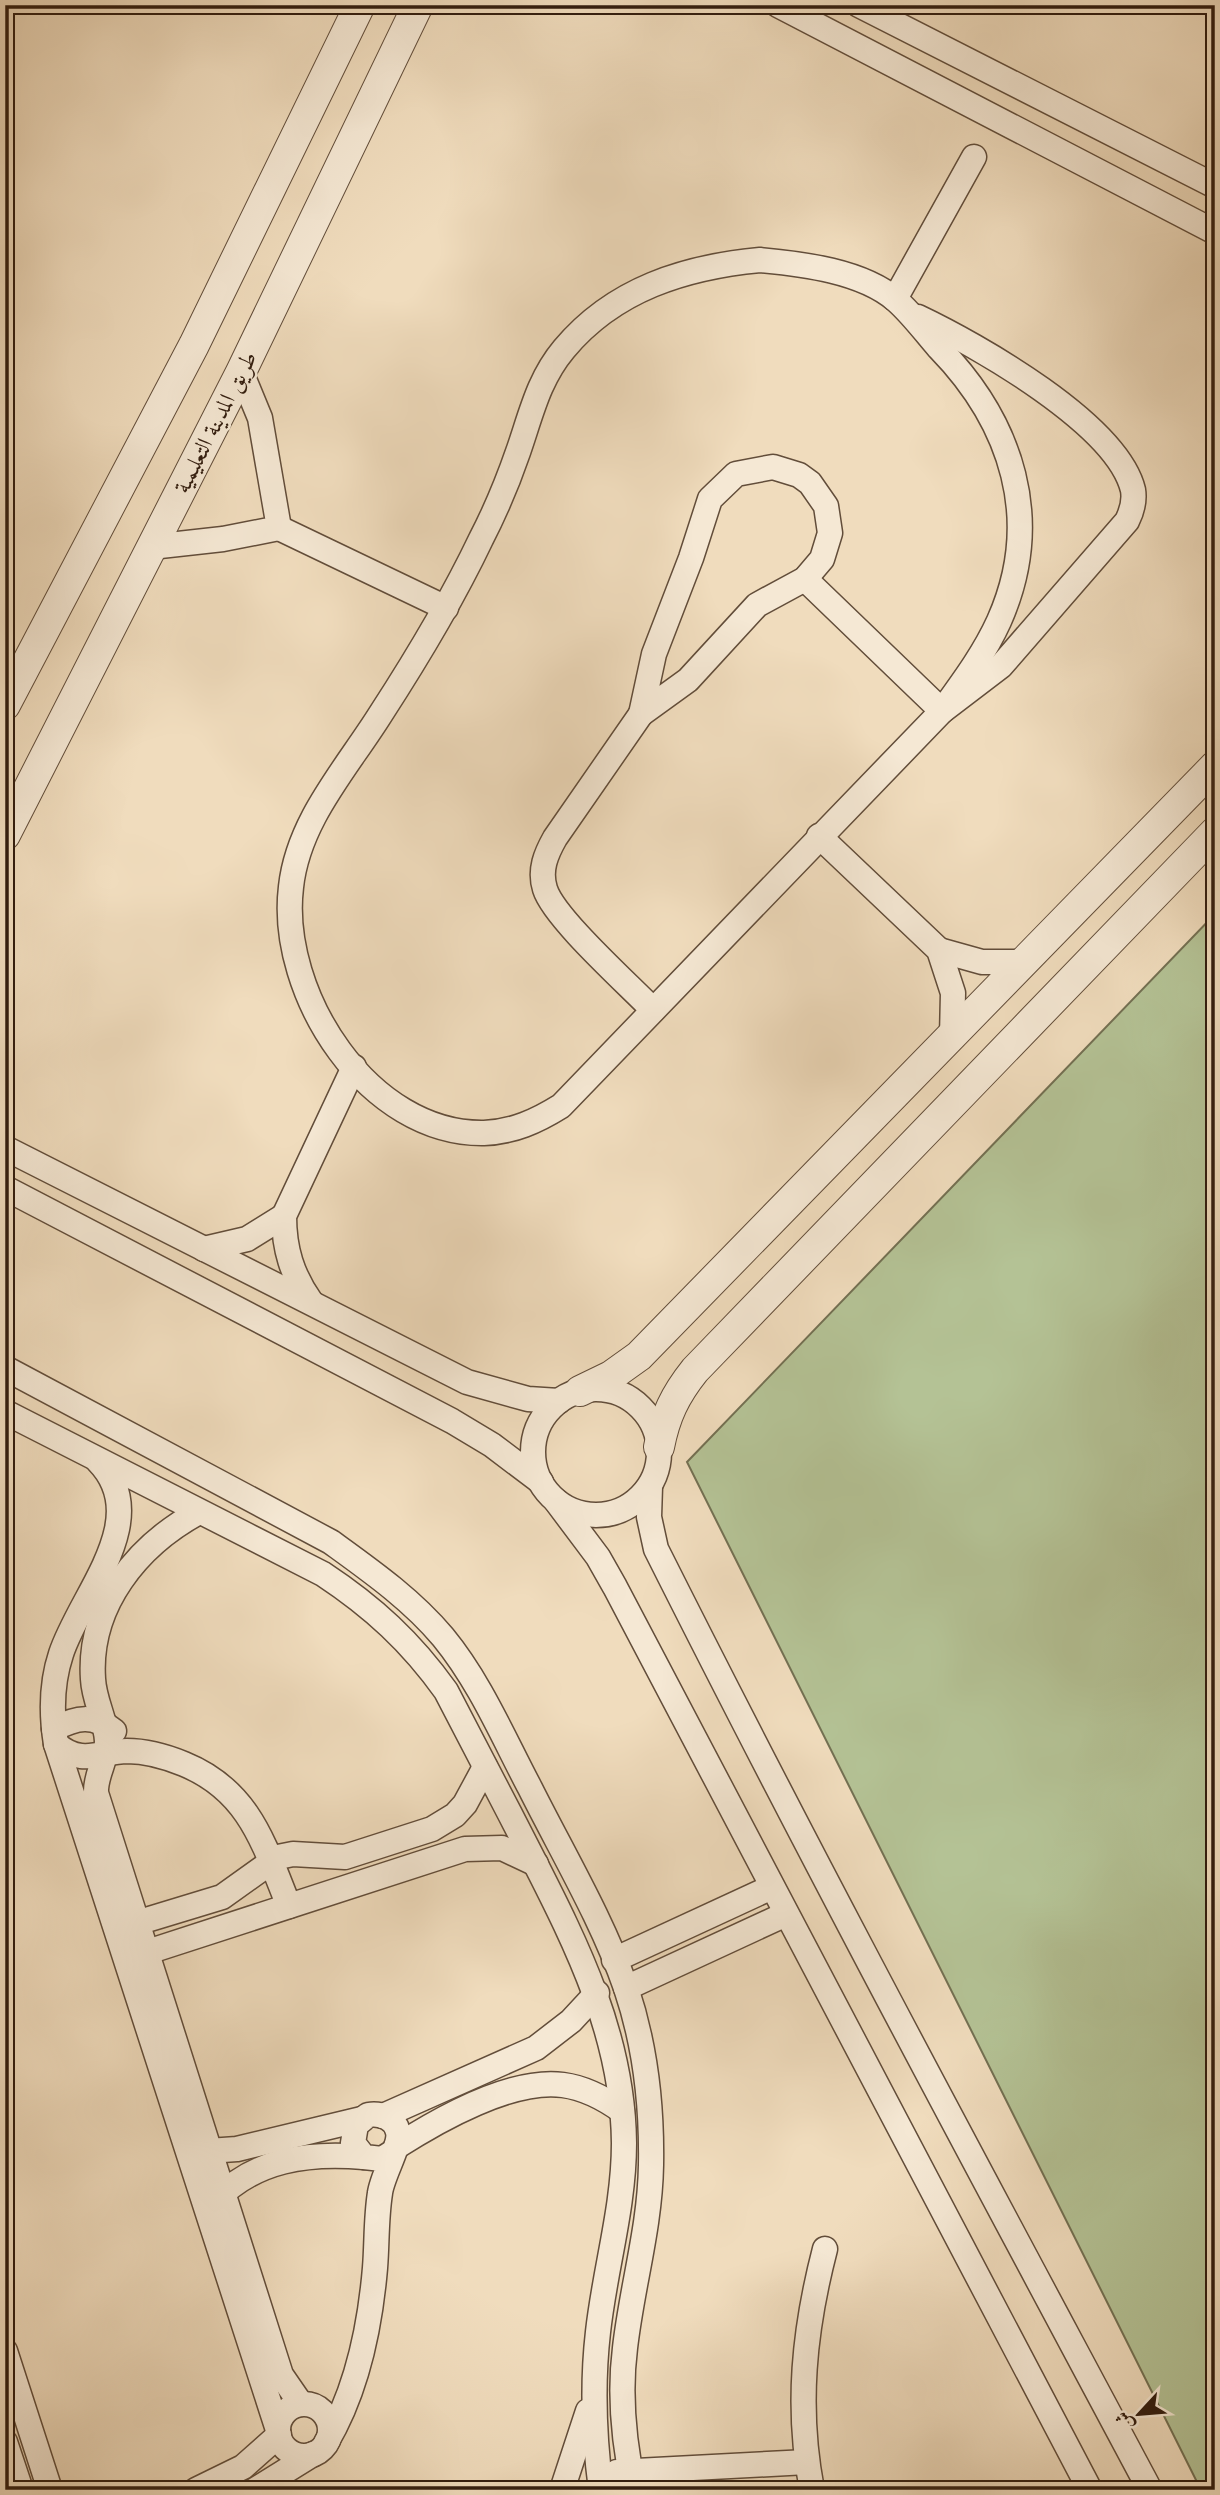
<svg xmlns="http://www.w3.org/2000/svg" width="1220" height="2495" font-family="Cardo,Amiri,serif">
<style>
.green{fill:#b4c295;stroke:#737052;stroke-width:2}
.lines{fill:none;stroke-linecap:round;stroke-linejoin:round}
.minor-casing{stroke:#624d3a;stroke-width:27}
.tertiary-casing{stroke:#624d3a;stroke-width:32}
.minor{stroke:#f5e8d4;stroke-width:24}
.tertiary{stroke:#f5e8d4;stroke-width:30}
.labels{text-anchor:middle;stroke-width:5;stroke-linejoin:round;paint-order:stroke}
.street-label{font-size:23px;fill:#321d0f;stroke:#f5e8d4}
</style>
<rect width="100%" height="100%" fill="#f0dcbd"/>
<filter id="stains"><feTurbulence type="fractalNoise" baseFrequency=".00286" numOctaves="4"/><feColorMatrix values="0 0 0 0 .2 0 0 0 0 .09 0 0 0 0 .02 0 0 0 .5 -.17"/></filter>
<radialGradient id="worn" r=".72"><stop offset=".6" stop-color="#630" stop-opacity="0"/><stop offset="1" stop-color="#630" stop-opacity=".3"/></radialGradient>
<polygon class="green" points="1215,914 1215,2490 1201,2490 687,1462"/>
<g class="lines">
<g class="minor-casing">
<g id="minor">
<polyline points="778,5 1215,232"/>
<polyline points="859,5 1215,186"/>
<path d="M760 260C803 264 862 271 896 300 912 314 925 332 939 348 1012 423 1044 520 999 621 984 654 963 682 942 711L561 1106C537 1121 513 1132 484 1133 369 1135 278 994 291 887 298 821 346 769 380 715 417 658 452 600 481 539 495 512 508 481 518 452 531 415 538 380 564 349 614 289 685 267 760 260Z"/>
<polyline points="895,299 974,157"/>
<polygon points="773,467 799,475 810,483 826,506 830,533 822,559 805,579 757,605 688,680 641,714 654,654 691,558 710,499 736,474"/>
<polyline points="279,528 446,608"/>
<polyline points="151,547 223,539 279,528 260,418 241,372"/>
<path d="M805 579 942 711 1001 666 1127 521C1132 511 1135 502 1133 490 1117 424 977 345 918 317"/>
<path d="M641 714 555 838C546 854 539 870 545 889 554 918 628 984 653 1010"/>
<polyline points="819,836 939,950 953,993 952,1037"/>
<polyline points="939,950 982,962 1025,962"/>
<polyline points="5,1148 467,1382 528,1399 559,1401"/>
<polyline points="5,1188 452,1421 492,1445 541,1482"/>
<polyline points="204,1249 247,1239 284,1216"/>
<path d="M311 1302C292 1275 284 1249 284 1216L354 1067"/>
<path d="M5 1368 331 1542C371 1571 411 1599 443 1637 480 1682 503 1737 530 1788 563 1854 602 1919 626 1988 645 2044 652 2107 651 2165 650 2228 632 2286 625 2348 619 2395 624 2444 634 2490"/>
<circle cx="596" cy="1452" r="63"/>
<path d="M5 1412 323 1574C373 1607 411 1642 446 1691 474 1745 503 1800 531 1855 578 1947 623 2037 624 2143 624 2208 605 2268 598 2332 592 2384 594 2437 601 2490"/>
<path d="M98 1461C155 1519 80 1595 61 1654 51 1684 51 1713 56 1744L278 2430"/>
<path d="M650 1486 649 1517 656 1549C815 1866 983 2177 1150 2490"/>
<polyline points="556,1501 598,1557 615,1587 1090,2490"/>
<path d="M199 1512C138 1545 88 1605 93 1679 94 1701 106 1720 107 1741 107 1760 95 1775 96 1793L281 2375 301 2404"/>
<path d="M54 1729C77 1717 93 1714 114 1731"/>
<path d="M56 1744C81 1766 99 1752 127 1751 146 1751 167 1757 184 1764 250 1791 264 1845 289 1906"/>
<polyline points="120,1928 222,1897 278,1857 293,1854 345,1857 432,1829 455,1815 465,1804 485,1767"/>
<polyline points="129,1958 465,1849 502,1848 536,1864"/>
<polyline points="614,1960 772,1887"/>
<polyline points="626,1988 786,1914"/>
<polyline points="383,2116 536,2048 571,2021 597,1993"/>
<path d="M396 2147C438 2120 512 2078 563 2085 585 2088 604 2098 622 2111"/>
<polyline points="194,2152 237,2149 362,2119"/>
<path d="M214 2202C254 2159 309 2152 364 2157"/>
<polyline points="5,2351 50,2490"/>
<circle cx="304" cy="2430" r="26"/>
<polyline points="5,2442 21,2490"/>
<path d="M326 2443C357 2391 370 2327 375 2268 377 2243 376 2218 380 2193 382 2176 401 2145 398 2132 395 2118 381 2113 368 2115L356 2125 353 2143 364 2157 382 2159 393 2152"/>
<polyline points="617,2472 807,2462"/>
<polyline points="196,2490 243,2467 279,2435"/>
<polyline points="255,2490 313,2454"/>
<polyline points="562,2490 588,2411"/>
<path d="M812 2490C796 2407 804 2330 825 2249"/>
</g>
</g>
<g class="tertiary-casing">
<g id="tertiary">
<polyline points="5,705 194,345 360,5"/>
<polyline points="5,835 241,372 418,5"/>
<polyline points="580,1391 611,1376 639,1356 1215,766"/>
<path d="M659 1447C665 1416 675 1395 695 1370L1215 832"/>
</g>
</g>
<use href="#minor" class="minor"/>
<use href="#tertiary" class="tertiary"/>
</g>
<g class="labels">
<g class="street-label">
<text transform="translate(215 422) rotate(-63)" y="8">طريق المدينة التعليمية</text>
</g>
</g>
<rect width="1220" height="2495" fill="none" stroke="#f0dcbd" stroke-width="28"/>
<rect x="7" y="7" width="1206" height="2481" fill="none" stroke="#321d0f" stroke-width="3.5"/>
<rect x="14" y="14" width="1192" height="2467" fill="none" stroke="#321d0f" stroke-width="2"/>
<g transform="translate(1139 2414) rotate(244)" stroke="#f5e8d4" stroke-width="5" paint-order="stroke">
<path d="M0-5L12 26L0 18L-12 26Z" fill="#321d0f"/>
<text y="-10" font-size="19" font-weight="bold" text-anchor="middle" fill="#321d0f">ش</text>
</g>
<rect width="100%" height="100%" filter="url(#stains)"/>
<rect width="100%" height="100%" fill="url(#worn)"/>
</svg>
